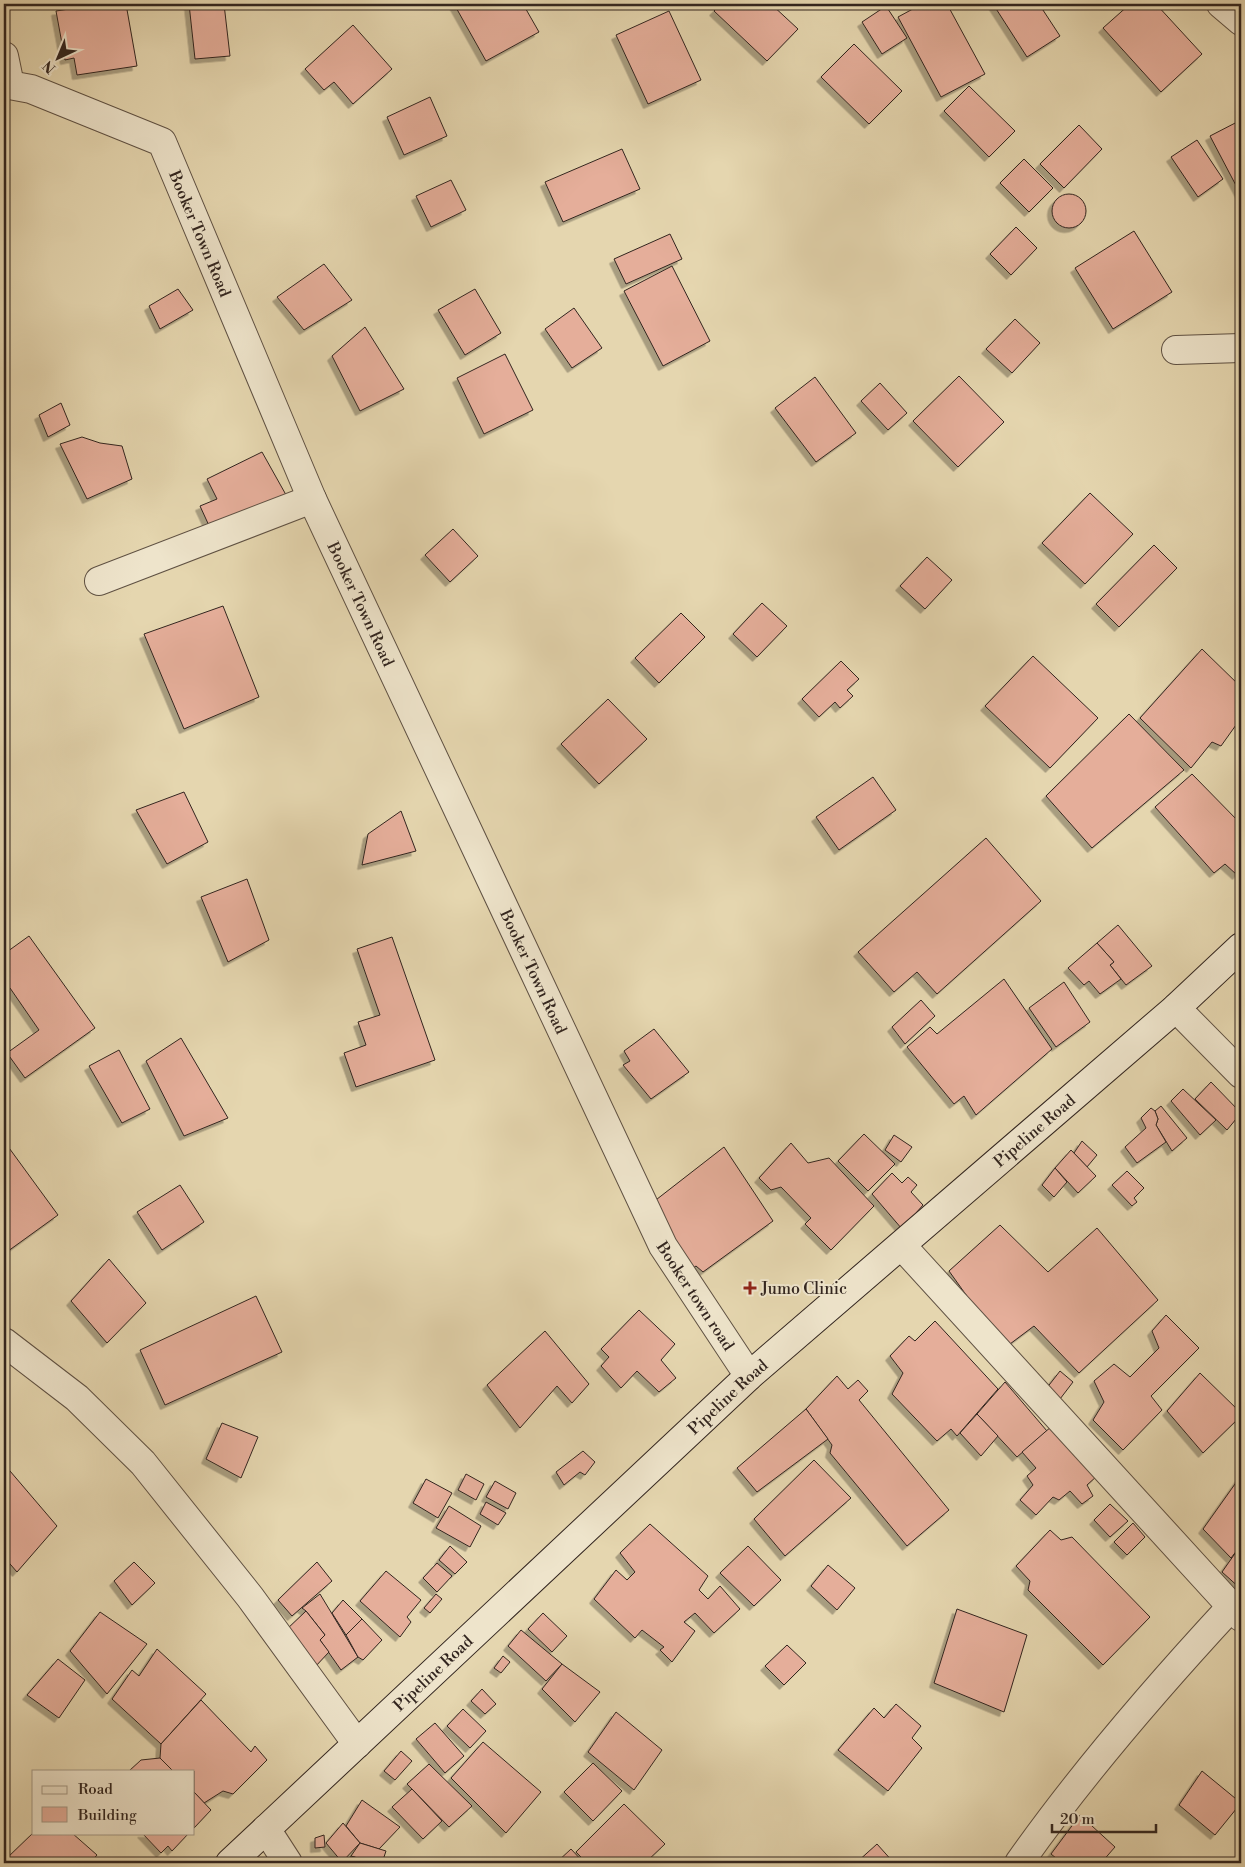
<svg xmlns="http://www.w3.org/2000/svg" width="1245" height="1867" font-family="'Libre Bodoni',serif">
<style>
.building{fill:#e5ae9a;stroke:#32251f;filter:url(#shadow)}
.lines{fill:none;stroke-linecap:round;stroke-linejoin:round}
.street-casing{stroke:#5f5143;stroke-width:30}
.secondary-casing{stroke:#32251f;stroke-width:30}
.street{stroke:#eee4cb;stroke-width:28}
.secondary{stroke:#eee4cb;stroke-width:28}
.poi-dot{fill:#8f2418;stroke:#eee4cb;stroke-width:2}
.labels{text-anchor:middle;stroke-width:4;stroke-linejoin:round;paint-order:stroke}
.street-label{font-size:16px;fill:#32251f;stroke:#eee4cb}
.poi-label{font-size:16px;fill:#32251f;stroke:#eee4cb;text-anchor:start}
</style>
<defs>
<filter id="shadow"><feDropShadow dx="-4.5" dy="4.5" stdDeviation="0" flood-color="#0004"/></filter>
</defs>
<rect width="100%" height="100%" fill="#e5d6af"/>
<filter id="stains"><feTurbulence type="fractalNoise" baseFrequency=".004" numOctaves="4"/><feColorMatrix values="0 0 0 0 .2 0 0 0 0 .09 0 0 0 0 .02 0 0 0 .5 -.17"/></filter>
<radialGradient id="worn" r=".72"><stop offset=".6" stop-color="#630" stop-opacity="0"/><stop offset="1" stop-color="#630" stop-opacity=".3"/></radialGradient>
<g class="building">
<polygon points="68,4 126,4 137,66 77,75 74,58 65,60 56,11 69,9"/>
<polygon points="189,4 224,4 230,56 195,59"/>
<polygon points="454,4 523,4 539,32 486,61"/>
<polygon points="721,4 771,4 798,29 767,61 714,11"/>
<polygon points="922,4 947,4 985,74 941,97 898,17"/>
<polygon points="993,4 1039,4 1060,36 1027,57"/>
<polygon points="1130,4 1156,4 1202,54 1161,92 1103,28"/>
<polygon points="886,6 907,38 882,54 862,22"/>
<polygon points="669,11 701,80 648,104 616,35"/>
<polygon points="353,25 392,69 353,104 334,82 324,90 305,69"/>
<polygon points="854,44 902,91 869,124 821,77"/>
<polygon points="969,86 1015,131 989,157 944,111"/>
<polygon points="430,97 447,136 404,155 387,117"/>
<polygon points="1241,120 1241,195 1210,136"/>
<polygon points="1079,125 1102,149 1064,188 1040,164"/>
<polygon points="1197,140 1223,179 1198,197 1171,157"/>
<polygon points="622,149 640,189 563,222 545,182"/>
<polygon points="1024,159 1053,188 1029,212 1000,183"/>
<polygon points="451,180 466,210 431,227 416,196"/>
<circle cx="1069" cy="211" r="17"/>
<polygon points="1016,227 1037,248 1011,275 990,254"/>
<polygon points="1134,231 1172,292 1113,329 1075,268"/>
<polygon points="670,234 682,259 626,284 614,259"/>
<polygon points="324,264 352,300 304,330 277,297"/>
<polygon points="672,266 710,341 663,366 624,291"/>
<polygon points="178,289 193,310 160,329 149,306"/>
<polygon points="475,289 501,333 465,355 438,310"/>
<polygon points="574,308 602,348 572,368 545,329"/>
<polygon points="1015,319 1040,343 1012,373 986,349"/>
<polygon points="365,327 404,389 360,411 332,356"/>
<polygon points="505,354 533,410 484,434 457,378"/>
<polygon points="959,376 1004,422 958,467 913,421"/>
<polygon points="815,377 856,433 816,462 775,408"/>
<polygon points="880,383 907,413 888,430 861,401"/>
<polygon points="61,403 70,425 48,437 39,415"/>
<polygon points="82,437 100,443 122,446 132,479 87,499 60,444"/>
<polygon points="262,452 290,502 211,530 200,506 217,499 207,479"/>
<polygon points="1090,493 1133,534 1085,584 1042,543"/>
<polygon points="453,529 478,556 450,582 425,555"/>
<polygon points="1154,545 1177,568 1119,627 1096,604"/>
<polygon points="927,557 952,580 925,609 900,586"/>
<polygon points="762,603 787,626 757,657 733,634"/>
<polygon points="223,606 259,697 184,729 144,634"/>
<polygon points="681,613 705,637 659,683 635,658"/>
<polygon points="1202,649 1241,687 1241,718 1221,746 1212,742 1191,768 1140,718"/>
<polygon points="1033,656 1098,718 1050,768 985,706"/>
<polygon points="841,661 859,679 847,690 853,696 840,708 835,702 819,717 802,699"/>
<polygon points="608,699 647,739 599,784 561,744"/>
<polygon points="1129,714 1184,770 1092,848 1046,796"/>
<polygon points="1192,774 1241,824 1241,870 1237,875 1225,864 1214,873 1155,807"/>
<polygon points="873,777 896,810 839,850 816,817"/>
<polygon points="184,792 208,842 167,864 136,810"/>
<polygon points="401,811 416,851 362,865 368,834"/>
<polygon points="986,838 1041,901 937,994 917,972 894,992 858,952"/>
<polygon points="247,879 269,940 228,962 201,897"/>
<polygon points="1118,925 1152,966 1126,985 1110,965 1114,962 1097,943"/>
<polygon points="29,936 95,1028 25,1078 7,1053 39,1030 10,988 4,992 4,954"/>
<polygon points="392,937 435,1060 356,1087 344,1053 366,1045 358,1022 380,1015 357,949"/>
<polygon points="1097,943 1114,962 1110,965 1121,979 1100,994 1089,981 1084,985 1068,968"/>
<polygon points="1004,979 1052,1049 976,1115 964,1096 954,1104 907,1047 930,1027 937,1034"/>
<polygon points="1064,982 1090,1022 1056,1047 1029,1008"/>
<polygon points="921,1000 935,1016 905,1044 892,1027"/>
<polygon points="654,1029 689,1072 651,1099 623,1065 630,1061 624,1051"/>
<polygon points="181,1038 228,1118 184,1136 146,1061"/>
<polygon points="119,1050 150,1109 122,1123 89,1066"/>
<polygon points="1211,1082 1241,1113 1227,1130 1195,1099"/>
<polygon points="1183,1089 1216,1120 1200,1135 1171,1101"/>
<polygon points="1161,1106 1187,1138 1172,1151 1156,1125 1158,1119 1155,1111"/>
<polygon points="1151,1108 1155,1111 1158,1119 1156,1125 1166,1142 1137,1163 1125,1147 1146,1128 1141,1118"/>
<polygon points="864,1134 895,1164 868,1191 838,1161"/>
<polygon points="894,1135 912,1147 901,1162 885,1150"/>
<polygon points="4,1141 58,1215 4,1254"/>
<polygon points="1082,1141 1097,1155 1087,1167 1074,1153"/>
<polygon points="791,1143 808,1163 829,1158 874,1206 831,1250 805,1224 811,1218 781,1187 771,1190 759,1178"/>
<polygon points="724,1147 773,1221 703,1272 696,1266 687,1272 652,1203"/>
<polygon points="1071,1150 1096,1176 1078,1193 1055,1168"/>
<polygon points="1055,1168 1067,1182 1054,1197 1042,1185"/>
<polygon points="1127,1171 1144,1188 1134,1198 1137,1202 1132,1206 1112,1185"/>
<polygon points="892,1173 902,1183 908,1177 917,1185 911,1192 923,1205 902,1229 872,1194"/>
<polygon points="180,1185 204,1222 162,1250 137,1212"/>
<polygon points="1000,1225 1048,1272 1097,1228 1158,1300 1079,1373 1034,1326 1006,1347 994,1334 949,1271"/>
<polygon points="109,1259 146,1303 107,1343 71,1301"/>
<polygon points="256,1296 282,1352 165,1405 140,1350"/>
<polygon points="639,1310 675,1344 661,1360 676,1378 659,1392 637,1371 621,1388 601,1366 609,1357 601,1349"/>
<polygon points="1166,1315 1199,1348 1151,1396 1162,1410 1123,1450 1093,1420 1104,1402 1094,1381 1114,1364 1130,1377 1159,1348 1152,1331"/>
<polygon points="935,1321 998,1389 957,1436 951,1429 937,1441 892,1394 903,1373 890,1356 909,1336 915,1341"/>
<polygon points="545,1331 589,1384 572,1403 557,1386 520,1428 487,1385"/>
<polygon points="1060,1371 1073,1382 1060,1399 1046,1389"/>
<polygon points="1200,1373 1241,1413 1241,1416 1203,1453 1167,1411"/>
<polygon points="837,1376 848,1389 858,1380 868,1391 859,1400 949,1510 907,1546 830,1453 832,1445 806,1409"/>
<polygon points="1005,1382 1047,1431 1017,1457 977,1414"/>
<polygon points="806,1409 828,1439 757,1492 737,1468"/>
<polygon points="977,1414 998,1436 981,1456 960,1433"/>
<polygon points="222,1423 258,1437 241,1478 206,1459"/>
<polygon points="1052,1426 1097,1476 1087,1485 1093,1496 1082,1504 1070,1491 1059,1500 1053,1497 1036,1515 1020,1500 1033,1485 1027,1476 1036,1468 1022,1452"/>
<polygon points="583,1451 595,1462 585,1475 580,1472 564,1485 556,1472"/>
<polygon points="814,1460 851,1498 785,1556 754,1519"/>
<polygon points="4,1464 57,1526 17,1572 4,1557"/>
<polygon points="466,1474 484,1484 476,1500 458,1490"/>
<polygon points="1240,1477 1241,1545 1231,1558 1203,1529"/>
<polygon points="426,1479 452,1493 438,1518 413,1503"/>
<polygon points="495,1481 516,1493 508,1509 486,1497"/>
<polygon points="486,1502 506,1513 498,1525 480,1514"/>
<polygon points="1110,1504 1128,1521 1110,1537 1094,1520"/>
<polygon points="449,1506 481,1526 470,1547 436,1528"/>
<polygon points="1133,1523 1145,1537 1127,1555 1114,1542"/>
<polygon points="650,1524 708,1576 699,1590 708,1599 720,1586 740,1609 714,1633 695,1613 684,1622 695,1631 672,1662 660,1650 664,1647 642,1630 635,1638 594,1599 616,1570 627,1580 635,1572 620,1553"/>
<polygon points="1050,1530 1061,1540 1072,1537 1150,1617 1103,1665 1028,1590 1030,1581 1016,1566"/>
<polygon points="1241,1545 1241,1589 1222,1572"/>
<polygon points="450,1546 467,1562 455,1574 439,1560"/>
<polygon points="748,1546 781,1580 754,1606 720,1573"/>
<polygon points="134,1562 155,1583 132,1605 114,1581"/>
<polygon points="317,1562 332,1581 292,1616 278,1600"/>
<polygon points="437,1563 452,1576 437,1592 423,1578"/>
<polygon points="828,1565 855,1588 837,1610 811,1586"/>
<polygon points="386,1571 421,1600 407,1617 411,1622 400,1637 360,1601"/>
<polygon points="320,1594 358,1657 341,1670 320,1640 325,1635 306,1611 302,1608"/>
<polygon points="436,1594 442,1599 430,1613 424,1608"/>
<polygon points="343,1600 362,1619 346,1635 332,1613"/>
<polygon points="957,1609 1027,1635 1004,1712 934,1683"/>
<polygon points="306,1611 325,1635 320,1640 329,1652 314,1668 285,1631"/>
<polygon points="100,1612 147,1644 107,1694 70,1651"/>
<polygon points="543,1613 567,1636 552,1652 528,1629"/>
<polygon points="362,1619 382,1640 363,1660 358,1657 346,1635"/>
<polygon points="521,1630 562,1664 546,1681 508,1646"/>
<polygon points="787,1645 806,1663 784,1685 765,1666"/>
<polygon points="157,1649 206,1694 161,1744 112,1699 132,1670 139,1676"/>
<polygon points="503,1656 510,1662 501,1673 494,1668"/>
<polygon points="58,1659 85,1680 59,1718 27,1695"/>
<polygon points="562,1664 600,1692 575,1722 542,1689"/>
<polygon points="482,1689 496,1704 485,1714 471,1701"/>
<polygon points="201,1700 251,1752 255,1746 267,1760 233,1794 223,1791 204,1803 194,1792 194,1771 173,1771 160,1758 161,1744"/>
<polygon points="896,1704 921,1726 912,1738 922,1748 888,1791 838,1750 874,1708 884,1718"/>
<polygon points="463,1709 486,1731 470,1748 447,1726"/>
<polygon points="616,1712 662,1750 634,1790 588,1752"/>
<polygon points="435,1723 464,1756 445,1773 416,1739"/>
<polygon points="483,1742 541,1792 506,1833 451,1778"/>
<polygon points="401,1751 412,1761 395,1780 384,1771"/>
<polygon points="160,1758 173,1771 129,1771 141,1760"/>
<polygon points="593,1763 622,1791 593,1821 564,1792"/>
<polygon points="429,1764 472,1806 449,1827 407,1784"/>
<polygon points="1202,1771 1241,1803 1215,1835 1179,1805"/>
<polygon points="412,1789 442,1821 423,1839 392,1807"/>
<polygon points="194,1792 211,1810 194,1828"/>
<polygon points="362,1800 400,1827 379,1849 360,1843 346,1826"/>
<polygon points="624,1804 665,1844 645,1863 587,1863 576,1852"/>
<polygon points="1080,1815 1115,1847 1101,1863 1062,1863 1051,1854"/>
<polygon points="343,1823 360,1843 342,1862 326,1843"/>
<polygon points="34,1832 34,1833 72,1833 97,1855 90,1863 11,1863 6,1859"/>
<polygon points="142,1833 189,1833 172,1851 168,1846 161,1853"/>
<polygon points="324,1835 325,1847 315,1848 315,1838"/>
<polygon points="360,1843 386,1851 382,1863 374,1863 351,1856"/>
<polygon points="877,1844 894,1863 856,1863"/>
<polygon points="571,1849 584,1863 556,1863"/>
<polygon points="351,1856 374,1863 352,1863 349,1860"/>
</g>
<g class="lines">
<g class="street-casing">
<g id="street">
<polyline points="1221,4 1241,21"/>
<polyline points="4,56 10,85"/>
<path id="s1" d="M4 84 31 89 162 142 312 499 663 1246 749 1376"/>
<polyline points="1176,350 1241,348"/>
<polyline points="99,581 312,499"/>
<polyline points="1176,1008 1241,1074"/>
<polyline points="902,1246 1241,1617"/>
<polyline points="4,1342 77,1398 143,1463 250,1597 357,1744"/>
<polyline points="266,1829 288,1863"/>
<path d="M1019 1863C1083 1772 1156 1688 1231 1607"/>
</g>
</g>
<g class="secondary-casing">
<g id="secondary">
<path id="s2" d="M230 1863 749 1376 1176 1008 1241 947"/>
</g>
</g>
<use href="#street" class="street"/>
<use href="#secondary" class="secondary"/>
</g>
<path class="poi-dot" d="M747.5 1280.5h5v5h5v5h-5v5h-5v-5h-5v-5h5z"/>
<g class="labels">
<g class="street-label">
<text dy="6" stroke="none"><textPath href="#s1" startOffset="268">Booker Town Road</textPath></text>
<text dy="6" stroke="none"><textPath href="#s1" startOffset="672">Booker Town Road</textPath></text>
<text dy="6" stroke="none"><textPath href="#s1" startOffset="1078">Booker Town Road</textPath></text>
<text dy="6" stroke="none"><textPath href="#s2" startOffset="1088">Pipeline Road</textPath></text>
<text dy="6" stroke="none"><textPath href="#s1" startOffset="1441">Booker town road</textPath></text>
<text dy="6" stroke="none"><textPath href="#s2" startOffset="682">Pipeline Road</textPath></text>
<text dy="6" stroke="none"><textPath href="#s2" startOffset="278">Pipeline Road</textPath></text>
</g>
<g class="poi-label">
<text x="761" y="1294">Jumo Clinic</text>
</g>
</g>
<rect width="1245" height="1867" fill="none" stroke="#e5d6af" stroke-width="20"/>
<rect x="5" y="5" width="1235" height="1857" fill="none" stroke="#32251f" stroke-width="2.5"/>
<rect x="10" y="10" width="1225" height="1847" fill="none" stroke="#32251f"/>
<rect x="32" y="1770" width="162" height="65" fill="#eee4cb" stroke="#a39886"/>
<rect x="42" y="1786" width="25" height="8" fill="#eee4cb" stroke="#a39886"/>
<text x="78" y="1794" font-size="15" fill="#32251f">Road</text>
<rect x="42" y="1807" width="25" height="15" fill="#e5ae9a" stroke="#a39886"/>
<text x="78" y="1820" font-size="15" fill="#32251f">Building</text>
<g transform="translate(58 58) rotate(224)" stroke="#eee4cb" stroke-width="4" paint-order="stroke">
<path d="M0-4L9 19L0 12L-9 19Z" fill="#32251f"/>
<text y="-8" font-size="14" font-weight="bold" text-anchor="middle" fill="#32251f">N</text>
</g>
<path d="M1052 1824v8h104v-8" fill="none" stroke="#32251f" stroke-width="2.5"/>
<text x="1060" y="1824" font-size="15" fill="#32251f" stroke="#eee4cb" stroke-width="4" paint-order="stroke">20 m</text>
<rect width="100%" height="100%" filter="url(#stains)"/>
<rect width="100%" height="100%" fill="url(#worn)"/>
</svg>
